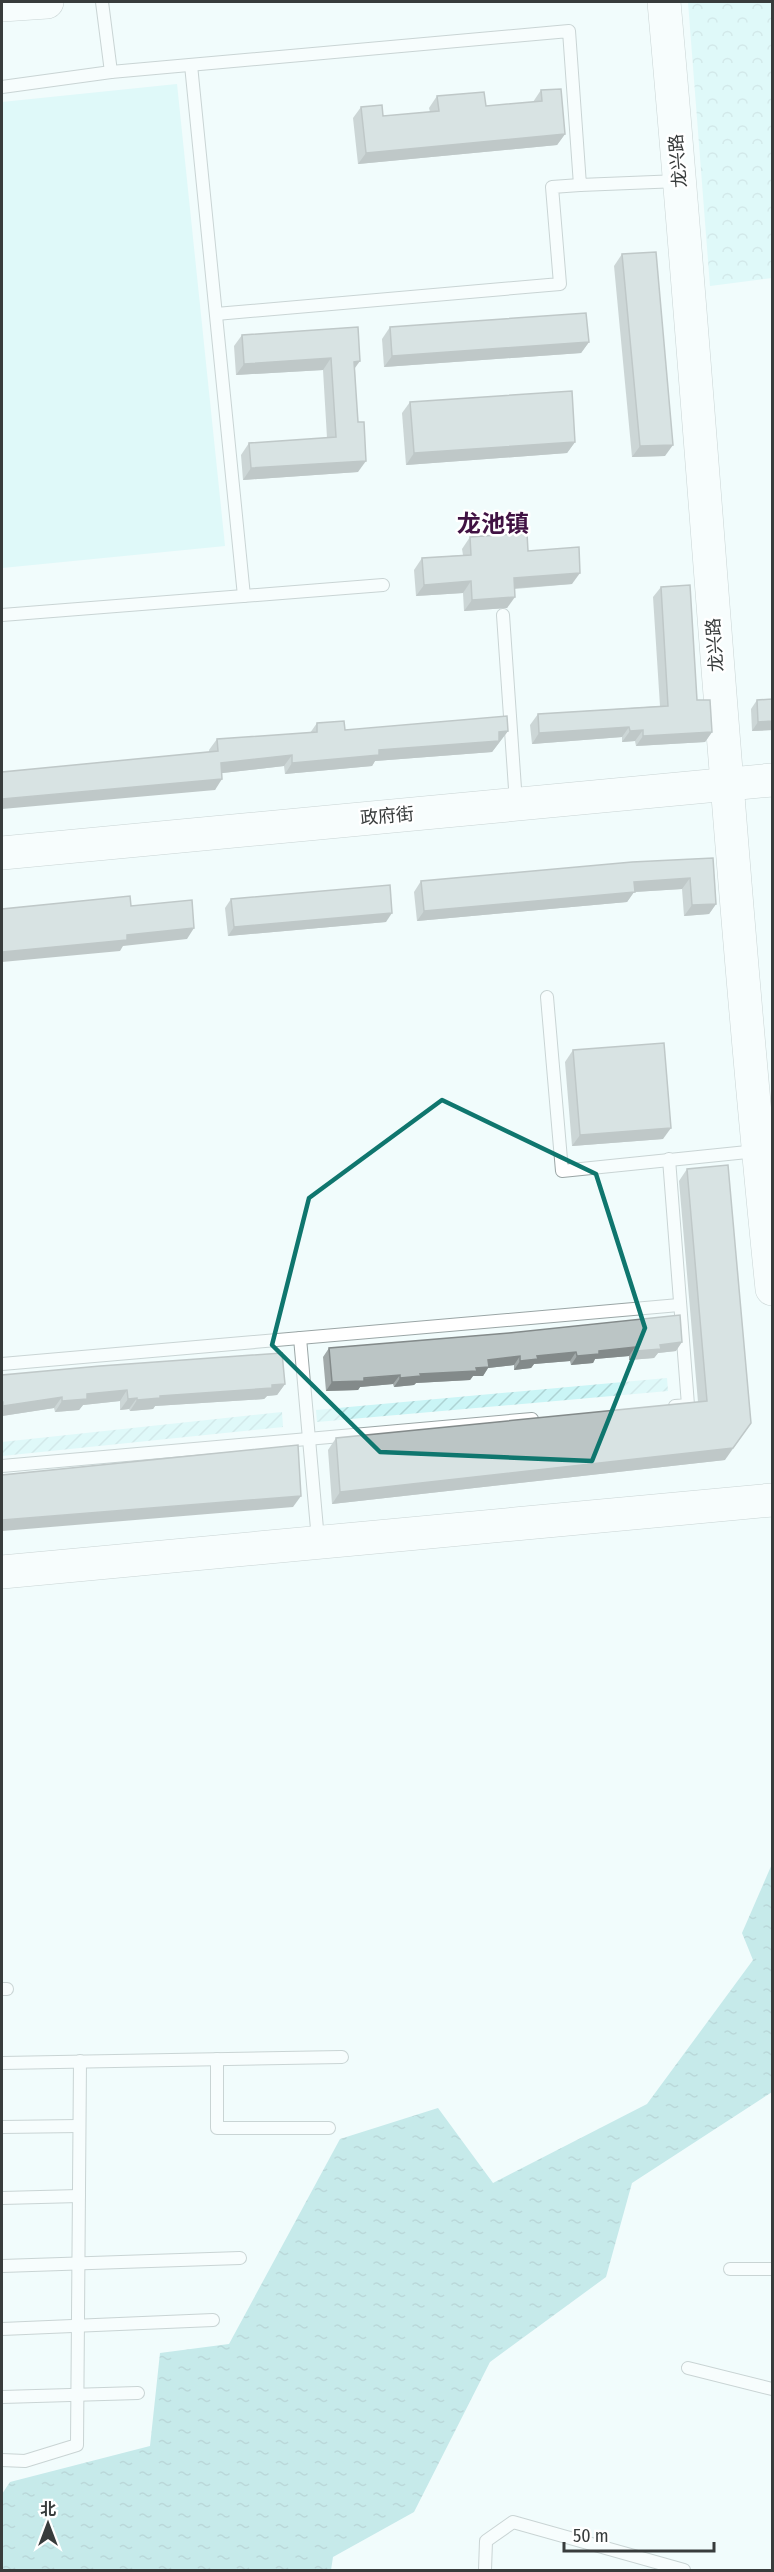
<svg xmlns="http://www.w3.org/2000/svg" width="774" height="2572" font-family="'Fira Sans Condensed','Noto Sans SC',sans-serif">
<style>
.park{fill:url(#park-crowns)}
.garden{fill:url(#garden-furrows)}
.pitch{fill:#caf5f6}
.water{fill:url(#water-ripples)}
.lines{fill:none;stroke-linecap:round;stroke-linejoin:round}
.lane-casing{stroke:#9aa5a5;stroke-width:14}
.secondary-casing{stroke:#9aa5a5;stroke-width:34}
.lane{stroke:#fff;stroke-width:12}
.secondary{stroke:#fff;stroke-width:33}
.wall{fill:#a1a9a9}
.shaded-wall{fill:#838a8a}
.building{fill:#bbc5c5;stroke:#838a8a;stroke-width:1.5}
.marked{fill:none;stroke:#0f766e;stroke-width:4.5;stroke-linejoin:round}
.labels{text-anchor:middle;stroke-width:5;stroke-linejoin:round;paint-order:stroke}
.street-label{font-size:18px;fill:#383c3c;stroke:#fff}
.district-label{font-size:24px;font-weight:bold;fill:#411243;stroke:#fff}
</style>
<defs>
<pattern id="park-crowns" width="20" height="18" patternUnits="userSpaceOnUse" patternTransform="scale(1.5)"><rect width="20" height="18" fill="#caf5f6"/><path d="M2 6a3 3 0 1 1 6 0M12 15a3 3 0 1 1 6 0" fill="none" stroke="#aed3d4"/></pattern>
<pattern id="garden-furrows" width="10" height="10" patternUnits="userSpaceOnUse" patternTransform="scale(1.5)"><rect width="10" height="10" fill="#caf5f6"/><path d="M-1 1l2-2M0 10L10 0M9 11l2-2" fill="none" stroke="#aed3d4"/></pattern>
<pattern id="water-ripples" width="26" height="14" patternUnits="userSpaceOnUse" patternTransform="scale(1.5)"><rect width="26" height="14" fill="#92d4d6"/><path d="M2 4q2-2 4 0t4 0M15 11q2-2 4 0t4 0" fill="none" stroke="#78adaf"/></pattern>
</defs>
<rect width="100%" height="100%" fill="#f1fcfc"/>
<polygon class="park" points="688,2 772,2 772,278 710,286"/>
<g class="garden">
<polygon points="667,1378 668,1391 317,1422 316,1410"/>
<polygon points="282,1412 283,1427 2,1456 2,1442"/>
</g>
<polygon class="pitch" points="177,84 225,546 2,568 2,102"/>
<polygon class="water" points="772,1864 772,2092 632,2183 606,2277 490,2362 414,2512 333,2557 331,2570 2,2570 2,2494 10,2482 150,2446 160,2353 229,2344 340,2139 438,2108 493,2183 647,2104 753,1960 742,1933"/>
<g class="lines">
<g class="lane-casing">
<g id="lane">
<polyline points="102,2 111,72"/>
<polyline points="191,65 244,596"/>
<polyline points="2,87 111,72 569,31 580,185 679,181"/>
<polyline points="216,314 560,284 552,187 580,185"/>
<polyline points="2,615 383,585"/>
<polyline points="503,615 516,803"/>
<polyline points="547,997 562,1171 757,1151"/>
<polyline points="669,1159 688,1405 675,1406"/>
<polyline points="300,1338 318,1540"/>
<polyline points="2,1364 679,1305"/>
<polyline points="2,1466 532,1419"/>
<polyline points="2,1989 7,1989"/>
<polyline points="217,2059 217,2128 329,2128"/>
<polyline points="2,2063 342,2057"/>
<polyline points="2,2127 79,2126"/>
<polyline points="2,2198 79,2196"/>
<polyline points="2,2266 240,2258"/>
<polyline points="730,2269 772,2269"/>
<polyline points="2,2329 213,2320"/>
<polyline points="688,2368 772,2389"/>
<polyline points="2,2397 138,2393"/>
<polyline points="2,2460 25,2461 77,2445 80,2061"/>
<polyline points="485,2570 486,2541 513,2522 684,2570"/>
</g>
</g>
<g class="secondary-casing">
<g id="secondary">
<path d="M664 2C703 430 728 860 772 1289"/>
<polyline points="2,5 47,2"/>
<polyline points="2,853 772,780"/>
<polyline points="2,1572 772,1500"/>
</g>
</g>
<use href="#lane" class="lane"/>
<use href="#secondary" class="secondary"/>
</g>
<g class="wall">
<polygon points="541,90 565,134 557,145 358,164 353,118 361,107 383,116 430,112 429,108 437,96 486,106 533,102"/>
<polygon points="622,254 665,456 632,457 614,266"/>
<polygon points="358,327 355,369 358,472 243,480 241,455 249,443 327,438 323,370 236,375 234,346 242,335"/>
<polygon points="390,327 589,342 581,353 384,367 382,339"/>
<polygon points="410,402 575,442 567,453 406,465 402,413"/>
<polygon points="470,537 528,551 572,584 515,589 507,608 464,611 463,593 416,596 414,570 422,558 463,555 462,549"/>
<polygon points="661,587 697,700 712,732 705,742 636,746 635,741 622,742 622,737 532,744 530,725 538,714 660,706 653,597"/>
<polygon points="772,699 772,730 752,731 751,709 757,700"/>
<polygon points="317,723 345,730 508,731 492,752 375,761 372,766 285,774 284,766 222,773 215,790 209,750 217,739 310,733"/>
<polygon points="713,858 716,904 709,914 684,916 682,889 634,892 627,902 417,921 414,892 421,881"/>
<polygon points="231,899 386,922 228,936 225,908"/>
<polygon points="573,1050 663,1139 572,1146 565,1062"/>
<polygon points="687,1169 725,1460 332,1504 328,1450 336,1438 698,1402 679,1181"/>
<polygon points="509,1333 676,1351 658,1353 654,1358 629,1360 629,1356 595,1359 593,1363 571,1365 570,1361 534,1364 531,1368 514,1370 514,1365 488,1368 483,1376 473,1376 470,1380 416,1383 414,1385 394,1387 393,1384 360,1387 358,1390 326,1391 323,1357 329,1348"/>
<polygon points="2,1375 285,1384 277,1395 267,1396 264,1399 155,1406 153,1409 130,1411 129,1409 120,1410 120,1401 83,1405 79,1410 55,1412 54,1408 2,1416"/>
</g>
<g class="shaded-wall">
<polygon points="565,134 557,145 358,164 366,153"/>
<polygon points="589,342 581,353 384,367 392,356"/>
<polygon points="331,358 323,370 236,375 244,364"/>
<polygon points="360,361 352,372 354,362"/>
<polygon points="575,442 567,453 406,465 414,453"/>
<polygon points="673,445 665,456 632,457 640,446"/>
<polygon points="366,461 358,472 243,480 251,468"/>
<polygon points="580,573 572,584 506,589 514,578"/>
<polygon points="471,581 463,593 416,596 424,585"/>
<polygon points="515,597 507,608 464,611 472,600"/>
<polygon points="772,721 772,730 752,731 758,722"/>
<polygon points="629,727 622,737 532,744 539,733"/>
<polygon points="643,730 635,741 622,742 630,731"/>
<polygon points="508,731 492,752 375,761 372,766 285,774 292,763"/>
<polygon points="712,732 705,742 636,746 643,736"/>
<polygon points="292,755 284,766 214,774 221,763"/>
<polygon points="222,779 215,790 2,809 2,799"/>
<polygon points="690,878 682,889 634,892 627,902 417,921 424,911 634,882"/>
<polygon points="716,904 709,914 684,916 692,905"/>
<polygon points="392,913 386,922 228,936 234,927"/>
<polygon points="194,928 187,939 123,946 120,951 2,962 2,952 127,935"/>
<polygon points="671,1128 663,1139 572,1146 580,1135"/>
<polygon points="682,1342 676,1351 658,1353 654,1358 629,1360 636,1351 660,1345"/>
<polygon points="635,1347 629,1356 595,1359 593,1363 571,1365 577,1356 599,1351"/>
<polygon points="576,1352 570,1361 534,1364 531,1368 514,1370 520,1361 537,1356"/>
<polygon points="520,1356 514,1365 488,1368 483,1376 473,1376 470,1380 416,1383 414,1385 394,1387 400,1378 420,1374 476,1368 488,1360"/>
<polygon points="400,1375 393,1384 360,1387 358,1390 326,1391 332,1382"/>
<polygon points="285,1384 277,1395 267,1396 264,1399 155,1406 153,1409 130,1411 137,1400 160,1396"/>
<polygon points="127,1390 120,1401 83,1405 79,1410 55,1412 62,1401 87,1394"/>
<polygon points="62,1397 54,1408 2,1416 2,1409 3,1406"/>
<polygon points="137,1398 129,1409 120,1410 128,1399"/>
<polygon points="751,1423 725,1460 332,1504 340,1492"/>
<polygon points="301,1496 293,1507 2,1531 2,1520"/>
</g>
<g class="building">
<polygon points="561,89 565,134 366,153 361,107 382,105 383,116 439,111 437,96 484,92 486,106 542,101 541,90"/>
<polygon points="656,252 673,445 640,446 622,254"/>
<polygon points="586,313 589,342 392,356 390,327"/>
<polygon points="358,327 360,361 354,362 358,422 364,422 366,461 251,468 249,443 336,437 331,358 244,364 242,335"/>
<polygon points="572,391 575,442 414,453 410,402"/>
<polygon points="527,533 528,551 579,547 580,573 514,578 515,597 472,600 471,581 424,585 422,558 471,555 470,537"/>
<polygon points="690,585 697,700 710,700 712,732 643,736 643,730 630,731 629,727 539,733 538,714 668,706 661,587"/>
<polygon points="772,699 772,721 758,722 757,700"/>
<polygon points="507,716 508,731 499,732 499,741 379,750 379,755 292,763 292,755 221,763 222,779 2,799 2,772 218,751 217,739 317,732 317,723 344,721 345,730"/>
<polygon points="713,858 716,904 692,905 690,878 634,882 635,892 424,911 421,881 632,862"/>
<polygon points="390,885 392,913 234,927 231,899"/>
<polygon points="130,896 131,906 192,900 194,928 127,935 127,940 2,952 2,909"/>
<polygon points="664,1043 671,1128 580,1135 573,1050"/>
<polygon points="728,1165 751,1423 733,1448 340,1492 336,1438 707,1401 687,1169"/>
<polygon points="680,1315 682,1342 660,1345 661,1349 636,1351 635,1347 599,1351 599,1354 577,1356 576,1352 537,1356 538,1359 520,1361 520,1356 488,1360 489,1367 476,1368 477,1371 420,1374 421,1376 400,1378 400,1375 364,1378 364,1381 332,1382 329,1348 509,1333"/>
<polygon points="282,1353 285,1384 272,1385 272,1388 160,1396 160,1398 137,1400 137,1398 128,1399 127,1390 87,1394 87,1399 62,1401 62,1397 3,1406 3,1402 2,1402 2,1375 100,1366"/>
<polygon points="298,1445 301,1496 2,1520 2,1475"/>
</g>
<path d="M0 0H774V2572H0ZM442 1100 596 1174 645 1328 592 1461 380 1452 272 1345 309 1198Z" fill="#f1fcfc" fill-opacity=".55" fill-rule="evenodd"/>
<path class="marked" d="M442 1100 596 1174 645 1328 592 1461 380 1452 272 1345 309 1198Z"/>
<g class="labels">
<g class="street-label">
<text transform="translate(678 161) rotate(-95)" y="6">龙兴路</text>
<text transform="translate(715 645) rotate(-94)" y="6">龙兴路</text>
<text transform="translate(387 816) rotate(-5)" y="6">政府街</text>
</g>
<g class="district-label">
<text x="493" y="532">龙池镇</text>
</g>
</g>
<rect width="774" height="2572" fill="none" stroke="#383c3c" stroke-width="6"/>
<g transform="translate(48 2524)" stroke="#ffffff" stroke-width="4.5" paint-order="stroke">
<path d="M0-4.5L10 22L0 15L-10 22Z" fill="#383c3c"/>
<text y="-9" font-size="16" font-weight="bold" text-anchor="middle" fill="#383c3c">北</text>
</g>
<path d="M564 2542v9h150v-9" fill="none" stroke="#383c3c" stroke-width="3"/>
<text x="573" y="2542" font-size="18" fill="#383c3c" stroke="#ffffff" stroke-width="4.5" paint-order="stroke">50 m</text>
</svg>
